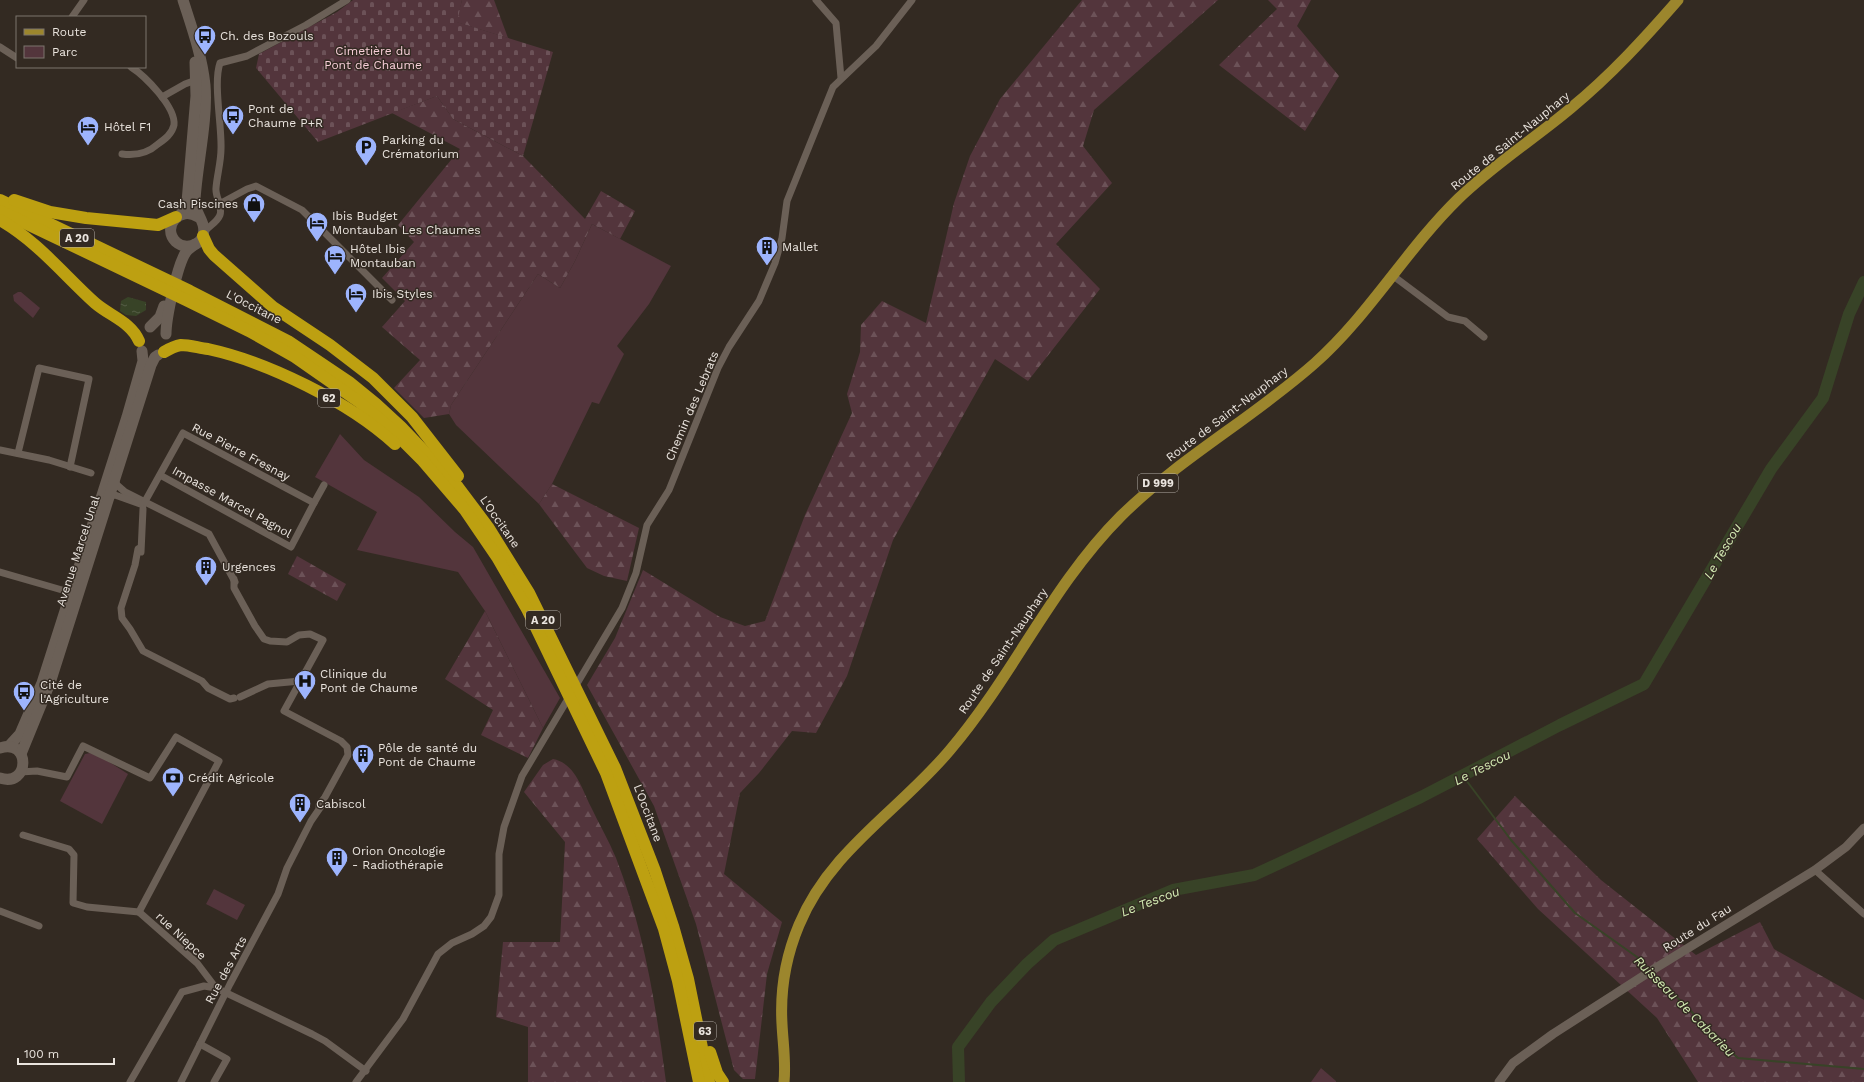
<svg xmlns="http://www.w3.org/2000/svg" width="1864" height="1082" font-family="'Work Sans',sans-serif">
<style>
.green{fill:#53353c}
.forest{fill:url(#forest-firs)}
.cemetery{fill:url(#cemetery-stones)}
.water{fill:url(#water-ripples)}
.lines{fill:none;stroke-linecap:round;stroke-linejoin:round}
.stream{stroke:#384327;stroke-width:2}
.river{stroke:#384327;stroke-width:12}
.minor{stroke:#6b6057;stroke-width:7}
.tertiary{stroke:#6b6057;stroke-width:9}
.secondary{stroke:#6b6057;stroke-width:11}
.primary{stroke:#9c862d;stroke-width:11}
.motorway{stroke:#bda011;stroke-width:12}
.labels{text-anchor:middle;stroke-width:3;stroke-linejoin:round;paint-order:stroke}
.shield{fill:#332a22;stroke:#b3aca6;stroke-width:1}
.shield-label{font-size:11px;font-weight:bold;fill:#eae4de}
.poi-label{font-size:12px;fill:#eae4de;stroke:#332a22;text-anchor:start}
.park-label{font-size:12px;fill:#f7ced7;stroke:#332a22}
.street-label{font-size:12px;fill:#eae4de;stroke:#332a22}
.water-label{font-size:13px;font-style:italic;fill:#d4ecb3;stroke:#332a22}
</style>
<defs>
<pattern id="forest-firs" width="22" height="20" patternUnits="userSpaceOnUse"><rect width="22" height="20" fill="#53353c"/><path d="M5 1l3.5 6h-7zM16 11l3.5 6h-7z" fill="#6c5258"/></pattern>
<pattern id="cemetery-stones" width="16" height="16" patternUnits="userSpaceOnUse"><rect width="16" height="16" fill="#53353c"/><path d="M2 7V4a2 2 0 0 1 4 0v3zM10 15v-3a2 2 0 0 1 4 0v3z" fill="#6c5258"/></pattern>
<pattern id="water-ripples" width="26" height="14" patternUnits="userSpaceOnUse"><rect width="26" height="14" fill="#384327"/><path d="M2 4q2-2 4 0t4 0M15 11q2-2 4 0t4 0" fill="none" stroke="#555e46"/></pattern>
</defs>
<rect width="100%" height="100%" fill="#332a22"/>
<g class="green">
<polygon points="592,224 671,266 649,304 617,346 624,354 599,404 592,402 552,484 539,504 456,425 449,414 451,405 538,274 560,288 575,261"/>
<polygon points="18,292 21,292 40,308 33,318 14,301 13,295"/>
<polygon points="340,434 364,460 419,497 455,532 473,547 560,698 543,728 485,611 458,572 357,550 377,512 315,477"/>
<polygon points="90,753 103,758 128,774 102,824 60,801 85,754"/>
<polygon points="214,889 245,905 237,920 206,904"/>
<polygon points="1321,1068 1336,1081 1336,1082 1311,1082"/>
</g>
<g class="forest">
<polygon points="462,0 494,0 508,38 456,22"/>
<polygon points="1082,0 1218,0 1094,110 1083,146 1112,183 1056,244 1100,289 1028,381 995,359 893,540 847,676 816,733 792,731 759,773 740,793 724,874 782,922 767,974 755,1079 743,1079 734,1070 696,924 654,806 587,685 615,638 643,570 720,617 745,626 765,621 805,515 852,413 847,394 860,352 861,325 882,301 926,323 954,203 970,156 1000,99"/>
<polygon points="1268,0 1311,0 1297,26 1339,76 1305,131 1219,65 1277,9"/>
<polygon points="437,96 453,119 523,156 585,219 601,191 635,211 620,239 592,224 575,261 560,288 538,274 451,405 449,414 424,418 394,388 420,360 382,327 405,301 382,278 414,242 398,225 460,149 392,113"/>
<polygon points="552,484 639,528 627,581 604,576 587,568 539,504"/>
<polygon points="297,556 346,584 337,601 288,574"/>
<polygon points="485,611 543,728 528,758 481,735 493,710 445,679"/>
<path d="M553 759C575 763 582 789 591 807 599 824 609 841 616 858 644 930 656 1006 666 1082H528V1027L496 1017 503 942H560L565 842 524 792 543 765Z"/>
<polygon points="1515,796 1601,880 1696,955 1760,922 1774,949 1864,1000 1864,1082 1698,1082 1657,1018 1538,909 1477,839"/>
</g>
<polygon class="cemetery" points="353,0 462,0 457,22 553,52 523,156 453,119 437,96 318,142 256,68 259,54 337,12"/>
<polygon class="water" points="128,297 146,302 146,310 136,316 126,315 120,311 121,301"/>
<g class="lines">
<g class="stream">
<polyline points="1463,776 1511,840 1575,913 1637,957 1648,969"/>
<polyline points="1653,974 1691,1011 1715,1038 1738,1058 1864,1069"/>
</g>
<polyline class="river" points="959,1082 958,1047 991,1002 1027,964 1054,940 1173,890 1254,875 1421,797 1560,725 1644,684 1771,469 1823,398 1849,314 1864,282"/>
<g class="minor">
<polyline points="816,0 836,23 841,78"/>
<polyline points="72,17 84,0"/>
<polyline points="0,47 17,58"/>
<polyline points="162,97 185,84 196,80"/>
<path d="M122 154C136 156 148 153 158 144 165 139 172 134 174 125 176 107 145 76 131 67"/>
<polyline points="218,202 223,202 247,189 256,186 302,210 392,300"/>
<path d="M204 233C208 226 217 223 220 215 223 206 215 197 216 188 217 175 221 162 221 149 222 126 213 83 220 63L247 56 306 25 347 0"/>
<polyline points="1392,275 1448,317 1465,321 1484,337"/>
<polyline points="0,450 49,460 91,473"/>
<polyline points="18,453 39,368 89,379 70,467"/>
<polyline points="115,479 117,485 125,492 209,534 235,582"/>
<polyline points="110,496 115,495 143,505"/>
<polyline points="314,503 324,485"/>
<polyline points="143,505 183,433 314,503 291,547 160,475"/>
<polyline points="140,548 138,549 135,565 121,608 122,618 130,629 143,651 202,681 208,688 230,699 234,698"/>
<polyline points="141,552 143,509"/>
<polyline points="0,572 69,592 74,595"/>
<polyline points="234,579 234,588 255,626 264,639 270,641 287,642 299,635 310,634 323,640 284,711 341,741 347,747 348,755 325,797 319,805 319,807"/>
<polyline points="240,697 268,684 300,681"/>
<polyline points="20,772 37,771 67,777 83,746 150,778 176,737 219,761 139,912"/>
<polyline points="23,835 69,849 74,855 73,903 87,907 139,912"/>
<polyline points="1815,870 1864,914"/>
<polyline points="0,911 39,926"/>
<polyline points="139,912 197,963 216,988 312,1034 325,1041 366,1071"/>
<polyline points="200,1044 227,1059 214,1082"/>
<polyline points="130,1082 182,992 204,986 216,988"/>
<polyline points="181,1082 230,984 278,894 287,868 311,821 322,805"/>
<polyline points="356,1082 403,1019 438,954 452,943 472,934 484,926 491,917 499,895 499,854 504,827 522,776 622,608 636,573 647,525 669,490 718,368 729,347 759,301 775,263 782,238 787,201 833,87 876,46 912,0"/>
</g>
<polyline class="tertiary" points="1499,1082 1513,1063 1553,1034 1654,969 1815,870 1846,847 1864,828"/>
<g class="secondary">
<path d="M183 0C192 28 202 56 205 85 208 120 197 165 195 200 194 213 207 222 203 235 200 246 185 250 176 242 161 227 180 205 198 217"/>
<polyline points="181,214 187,202 196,96 195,62"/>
<polyline points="150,327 160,317 164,306"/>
<path d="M166 334C166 319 177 265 186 252 188 249 192 247 195 244"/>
<polyline points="9,746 20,734 42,683 127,417 143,361 142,351"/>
<path d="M0 748C31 738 30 788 0 778"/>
<polyline points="21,754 50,683 151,365 155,357 158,355"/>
</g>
<path class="primary" d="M784 1082C786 1062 783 1044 782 1024 780 990 786 956 799 925 830 850 900 810 950 750 1013 676 1052 585 1121 516 1180 458 1253 418 1315 363 1369 315 1406 250 1458 199 1493 165 1534 139 1571 108 1611 75 1644 39 1678 0"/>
<g class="motorway">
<polyline points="0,200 190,291 288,341 349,382 376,404 401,427 458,487 488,527 529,593 615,768 655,871 673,926 688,979 709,1082"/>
<polyline points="14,200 50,212 86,218 158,225 176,217"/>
<polyline points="0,211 186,300 249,331 295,357 358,401 389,427 423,461 465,510 497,557 527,609 606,773 664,929 678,981 699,1082"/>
<path d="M0 220C37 241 64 275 95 303 110 316 131 322 139 341"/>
<polyline points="203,236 209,249 214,255 273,307 330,345 373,378 412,417 458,476"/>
<path d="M164 352C169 349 175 346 181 345 190 345 199 348 208 349 268 362 349 402 395 444"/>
<polyline points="710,1052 717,1073 723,1082"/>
</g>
</g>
<defs>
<g id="bus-pin" transform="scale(1.15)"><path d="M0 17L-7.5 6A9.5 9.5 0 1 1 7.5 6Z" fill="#9db4fd" stroke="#332a22"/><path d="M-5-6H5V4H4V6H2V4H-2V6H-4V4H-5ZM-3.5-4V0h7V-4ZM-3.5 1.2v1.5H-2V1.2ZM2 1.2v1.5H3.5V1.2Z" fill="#111"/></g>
<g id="hotel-pin" transform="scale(1.15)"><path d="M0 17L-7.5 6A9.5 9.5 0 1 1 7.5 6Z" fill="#9db4fd" stroke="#332a22"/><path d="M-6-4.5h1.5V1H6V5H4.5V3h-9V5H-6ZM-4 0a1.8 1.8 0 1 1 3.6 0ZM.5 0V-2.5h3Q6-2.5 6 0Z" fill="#111"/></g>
<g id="parking-pin" transform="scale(1.15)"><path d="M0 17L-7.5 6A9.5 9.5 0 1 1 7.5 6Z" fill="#9db4fd" stroke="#332a22"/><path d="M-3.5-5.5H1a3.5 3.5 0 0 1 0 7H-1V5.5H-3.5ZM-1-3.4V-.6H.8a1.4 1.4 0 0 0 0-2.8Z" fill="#111"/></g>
<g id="shop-pin" transform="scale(1.15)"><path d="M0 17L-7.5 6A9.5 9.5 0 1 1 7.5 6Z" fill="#9db4fd" stroke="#332a22"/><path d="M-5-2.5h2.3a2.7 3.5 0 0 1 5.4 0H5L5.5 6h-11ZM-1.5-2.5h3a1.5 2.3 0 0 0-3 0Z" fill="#111"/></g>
<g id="building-pin" transform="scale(1.15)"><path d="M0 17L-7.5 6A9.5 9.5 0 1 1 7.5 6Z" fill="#9db4fd" stroke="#332a22"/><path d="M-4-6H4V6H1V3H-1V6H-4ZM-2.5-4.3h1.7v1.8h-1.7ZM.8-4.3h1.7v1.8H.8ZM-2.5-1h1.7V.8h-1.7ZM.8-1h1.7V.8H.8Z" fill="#111"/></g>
<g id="hospital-pin" transform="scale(1.15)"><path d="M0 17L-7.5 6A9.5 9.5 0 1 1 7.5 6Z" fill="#9db4fd" stroke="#332a22"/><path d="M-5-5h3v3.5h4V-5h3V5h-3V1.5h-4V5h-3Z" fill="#111"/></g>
<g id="bank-pin" transform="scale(1.15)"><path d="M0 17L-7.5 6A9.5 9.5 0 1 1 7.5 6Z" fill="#9db4fd" stroke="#332a22"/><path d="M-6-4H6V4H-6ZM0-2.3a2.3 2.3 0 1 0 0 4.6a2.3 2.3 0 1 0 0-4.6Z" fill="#111"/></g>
</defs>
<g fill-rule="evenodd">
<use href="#bus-pin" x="205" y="36"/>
<use href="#bus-pin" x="233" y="116"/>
<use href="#hotel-pin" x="88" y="127"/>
<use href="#parking-pin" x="366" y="147"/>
<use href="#shop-pin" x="254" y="204"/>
<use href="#hotel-pin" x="317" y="223"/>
<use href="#building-pin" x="767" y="247"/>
<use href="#hotel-pin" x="335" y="256"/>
<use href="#hotel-pin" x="356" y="294"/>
<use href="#building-pin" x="206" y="567"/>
<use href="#hospital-pin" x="305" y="681"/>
<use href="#bus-pin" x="24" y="692"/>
<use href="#building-pin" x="363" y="755"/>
<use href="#bank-pin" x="173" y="778"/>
<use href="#building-pin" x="300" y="804"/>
<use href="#building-pin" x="337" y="858"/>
</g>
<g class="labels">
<g class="shield">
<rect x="60" y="229" width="34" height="18" rx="3"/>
<rect x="318" y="389" width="22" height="18" rx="3"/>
<rect x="1138" y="474" width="40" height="18" rx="3"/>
<rect x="526" y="611" width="34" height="18" rx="3"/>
<rect x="694" y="1022" width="22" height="18" rx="3"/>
</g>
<g class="shield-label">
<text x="77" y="242">A 20</text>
<text x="329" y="402">62</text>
<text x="1158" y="487">D 999</text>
<text x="543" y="624">A 20</text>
<text x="705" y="1035">63</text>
</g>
<g class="poi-label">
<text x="220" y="40">Ch. des Bozouls</text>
<text x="248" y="113">Pont de<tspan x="248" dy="14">Chaume P+R</tspan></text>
<text x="104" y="131">Hôtel F1</text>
<text x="382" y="144">Parking du<tspan x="382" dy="14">Crématorium</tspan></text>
<text x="238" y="208" text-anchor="end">Cash Piscines</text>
<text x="332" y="220">Ibis Budget<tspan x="332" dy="14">Montauban Les Chaumes</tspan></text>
<text x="782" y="251">Mallet</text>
<text x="350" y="253">Hôtel Ibis<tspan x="350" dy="14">Montauban</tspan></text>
<text x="372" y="298">Ibis Styles</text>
<text x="222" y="571">Urgences</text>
<text x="320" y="678">Clinique du<tspan x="320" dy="14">Pont de Chaume</tspan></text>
<text x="40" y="689">Cité de<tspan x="40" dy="14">l'Agriculture</tspan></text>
<text x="378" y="752">Pôle de santé du<tspan x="378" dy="14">Pont de Chaume</tspan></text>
<text x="188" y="782">Crédit Agricole</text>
<text x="316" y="808">Cabiscol</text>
<text x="352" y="855">Orion Oncologie<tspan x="352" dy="14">- Radiothérapie</tspan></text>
</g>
<g class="park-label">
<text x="373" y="55">Cimetière du<tspan x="373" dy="14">Pont de Chaume</tspan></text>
</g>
<g class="street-label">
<text transform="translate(1510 141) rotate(-39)" y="4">Route de Saint-Nauphary</text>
<text transform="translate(254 307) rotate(27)" y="4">L'Occitane</text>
<text transform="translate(692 406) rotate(-67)" y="4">Chemin des Lebrats</text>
<text transform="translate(1227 414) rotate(-37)" y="4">Route de Saint-Nauphary</text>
<text transform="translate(241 452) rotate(28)" y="4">Rue Pierre Fresnay</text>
<text transform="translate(232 502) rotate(29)" y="4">Impasse Marcel Pagnol</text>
<text transform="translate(500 522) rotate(55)" y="4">L'Occitane</text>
<text transform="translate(78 551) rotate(-72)" y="4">Avenue Marcel Unal</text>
<text transform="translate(1003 651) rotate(-56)" y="4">Route de Saint-Nauphary</text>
<text transform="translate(648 813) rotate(69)" y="4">L'Occitane</text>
<text transform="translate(1697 928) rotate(-32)" y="4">Route du Fau</text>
<text transform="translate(181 936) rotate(43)" y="4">rue Niepce</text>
<text transform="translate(226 970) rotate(-62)" y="4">Rue des Arts</text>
</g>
<g class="water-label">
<text transform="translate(1722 551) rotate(-60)" y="5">Le Tescou</text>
<text transform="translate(1482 767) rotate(-27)" y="5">Le Tescou</text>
<text transform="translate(1150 901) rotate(-21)" y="5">Le Tescou</text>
<text transform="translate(1685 1006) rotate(45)" y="5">Ruisseau de Cabarieu</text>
</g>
</g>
<rect x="16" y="16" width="130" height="52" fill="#332a22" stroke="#7c746d"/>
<rect x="24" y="29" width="20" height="6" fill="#9c862d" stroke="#7c746d"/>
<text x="52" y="36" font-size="12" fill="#eae4de">Route</text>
<rect x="24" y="46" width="20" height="12" fill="#53353c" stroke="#7c746d"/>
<text x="52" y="56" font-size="12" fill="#eae4de">Parc</text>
<path d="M18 1058v6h96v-6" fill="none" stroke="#eae4de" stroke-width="2"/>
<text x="24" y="1058" font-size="12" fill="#eae4de" stroke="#332a22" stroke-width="3" paint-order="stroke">100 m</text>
</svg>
